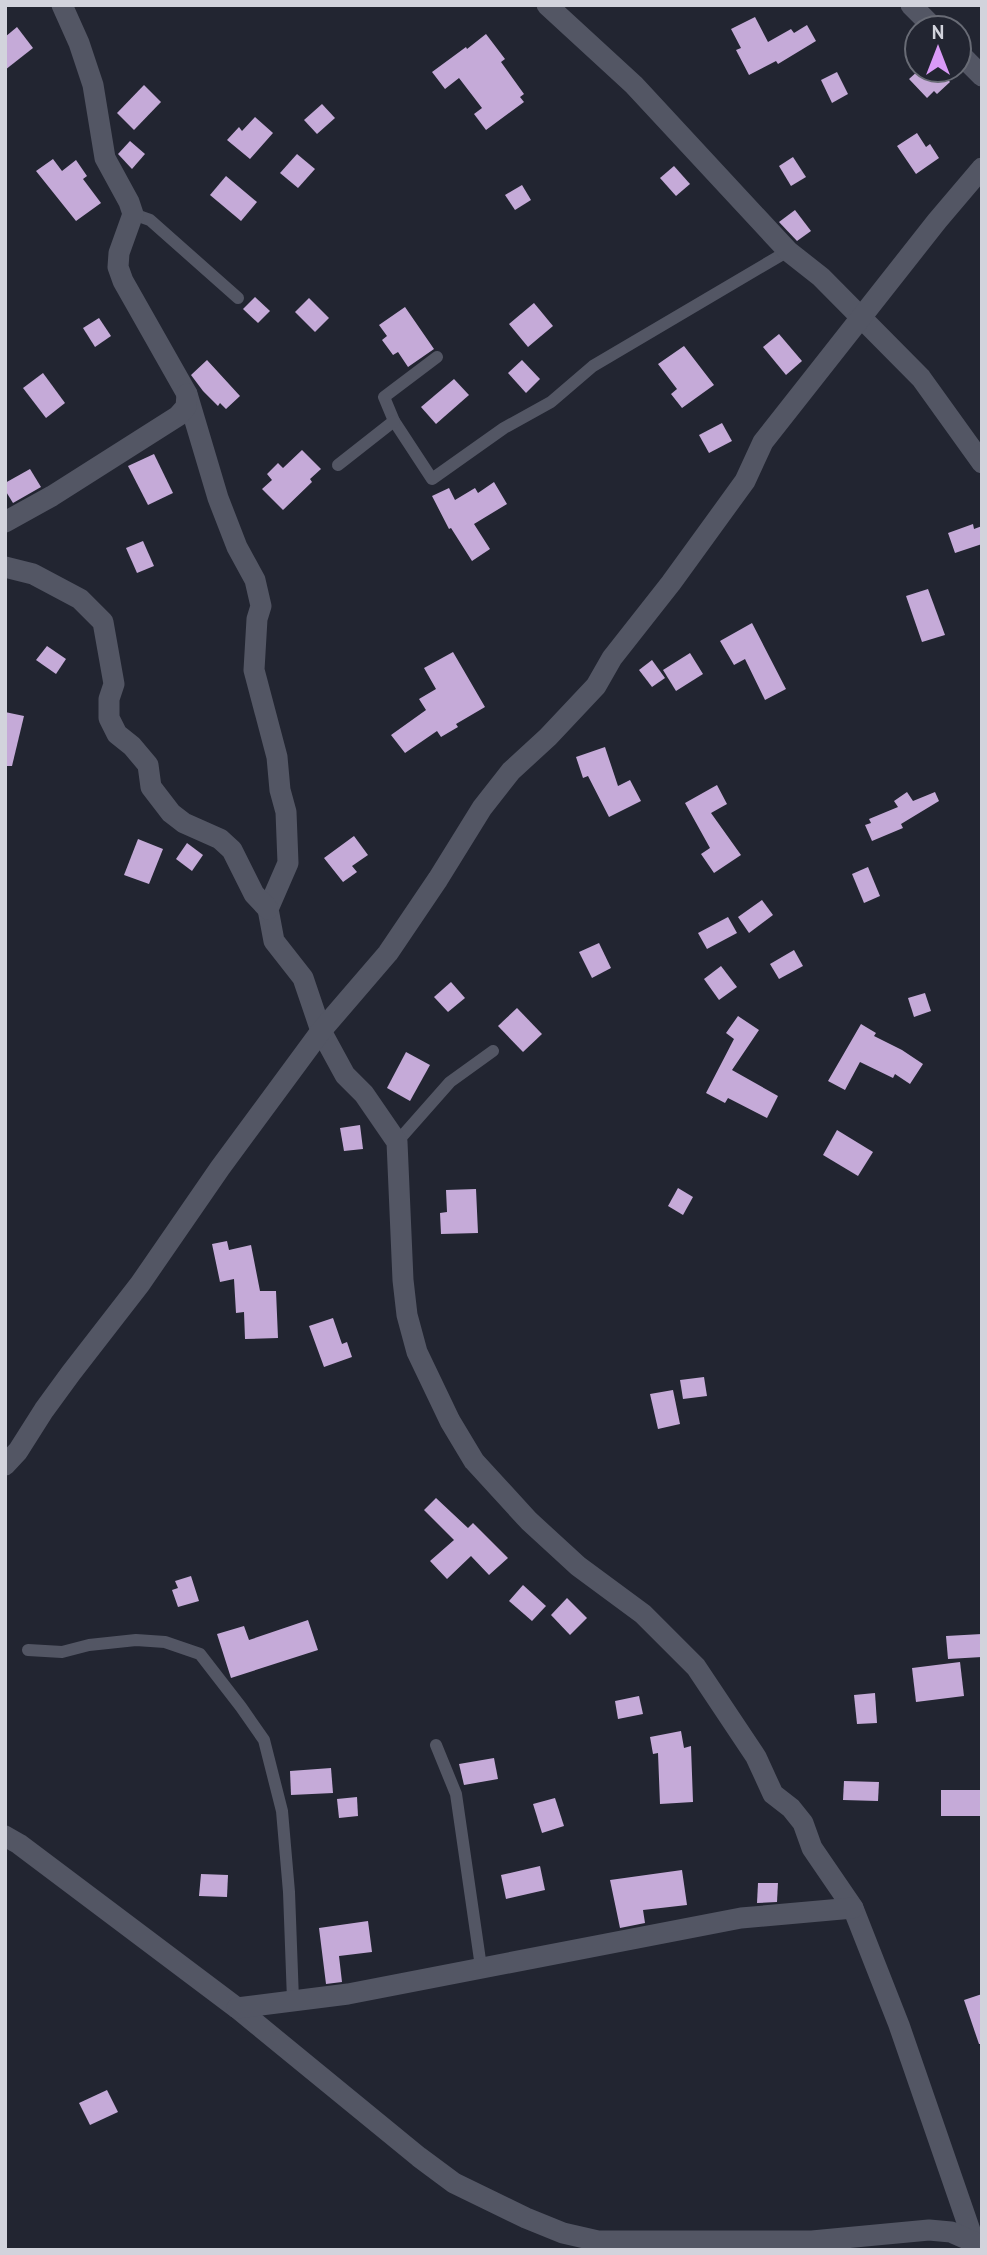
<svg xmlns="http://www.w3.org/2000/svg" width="987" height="2255" font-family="'PT Sans',sans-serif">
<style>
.building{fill:#c5aad8}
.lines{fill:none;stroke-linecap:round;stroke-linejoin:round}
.lane{stroke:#535664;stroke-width:12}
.street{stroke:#535664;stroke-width:21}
</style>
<rect width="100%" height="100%" fill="#222531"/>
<g class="building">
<polygon points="755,17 768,42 791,29 794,33 807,25 816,41 778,64 776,61 749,75 736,50 741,48 731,29"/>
<polygon points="17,27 33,48 5,70 5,37"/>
<polygon points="486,34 505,59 501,62 524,94 520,97 524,102 486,130 474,114 482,108 459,78 445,89 432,72 466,47 467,49"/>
<polygon points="919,70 940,70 950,82 937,94 934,91 927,98 909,79"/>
<polygon points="837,72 848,94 832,103 821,80"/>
<polygon points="144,85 161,102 134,130 117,113"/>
<polygon points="322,104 335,118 317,134 304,120"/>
<polygon points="255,117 273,133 250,159 227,140 239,127 242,131"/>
<polygon points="917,133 926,147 930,144 939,158 916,174 897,146"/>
<polygon points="130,141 145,154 132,169 118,154"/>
<polygon points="297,154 315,169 298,188 280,173"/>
<polygon points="793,157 806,177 791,186 779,166"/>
<polygon points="53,159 62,171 76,160 87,176 83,179 101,203 76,221 36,171"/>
<polygon points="674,166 690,184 676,196 660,178"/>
<polygon points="226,176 257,202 241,221 210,195"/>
<polygon points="522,185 531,200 515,210 505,195"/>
<polygon points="795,210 811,231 797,241 779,222"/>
<polygon points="255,297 270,311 258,323 243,309"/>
<polygon points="309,298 329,318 315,332 295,312"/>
<polygon points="534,303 553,326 528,347 509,324"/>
<polygon points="405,307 434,349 408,367 398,352 393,355 382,340 387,336 379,325"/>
<polygon points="99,318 111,336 95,347 83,328"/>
<polygon points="779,334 802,361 786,375 763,347"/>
<polygon points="684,346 714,385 682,408 671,394 677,389 658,364"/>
<polygon points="207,360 240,396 226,409 220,403 218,406 203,391 191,375"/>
<polygon points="522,360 540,379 526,393 508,373"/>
<polygon points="43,373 65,403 46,418 23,388"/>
<polygon points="454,379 469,395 436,424 421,407"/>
<polygon points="722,423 732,441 709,453 699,435"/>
<polygon points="302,450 321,469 310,479 312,482 283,510 262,489 272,480 267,474 278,463 283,468"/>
<polygon points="154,454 173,493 148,505 128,466"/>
<polygon points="30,469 41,487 13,503 5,490 5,483"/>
<polygon points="494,482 507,504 474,524 490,549 472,561 451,528 449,529 432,496 449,488 455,500 475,488 478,493"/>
<polygon points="973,524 974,529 982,526 982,544 955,553 948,533"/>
<polygon points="143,541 154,566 137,573 126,548"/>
<polygon points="928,589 945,635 922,642 906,596"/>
<polygon points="752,623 786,689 765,700 745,659 734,665 720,641"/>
<polygon points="47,646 66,659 56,674 36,660"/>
<polygon points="453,652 485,707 456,724 458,727 441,737 437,731 405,753 391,735 426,710 419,699 436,689 424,668"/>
<polygon points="690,653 703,674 676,691 663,670"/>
<polygon points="652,660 665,678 652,687 639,670"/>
<polygon points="5,712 24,716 12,766 5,766"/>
<polygon points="605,747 618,786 630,780 641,801 609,817 588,776 583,778 576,757"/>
<polygon points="717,785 727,804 711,813 741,855 714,873 701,854 710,848 685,803"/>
<polygon points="907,792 913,801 935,792 939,801 901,824 903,828 872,841 865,825 871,823 869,819 898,807 894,801"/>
<polygon points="354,836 368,855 352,866 357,872 343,882 324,858"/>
<polygon points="138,839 163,849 149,884 124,875"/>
<polygon points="187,843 203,855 192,871 176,859"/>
<polygon points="868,867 880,896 864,903 852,874"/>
<polygon points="762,900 773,915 749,933 738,917"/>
<polygon points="728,917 737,933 707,949 698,933"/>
<polygon points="599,943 611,968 592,978 579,952"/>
<polygon points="794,950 803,966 779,979 770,964"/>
<polygon points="721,966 737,987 719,1000 704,979"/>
<polygon points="451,982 465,998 448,1012 434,997"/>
<polygon points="925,993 931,1011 914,1017 908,998"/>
<polygon points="517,1008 542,1034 523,1052 498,1026"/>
<polygon points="738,1016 759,1030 732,1070 778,1096 767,1118 728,1098 725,1103 706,1093 734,1039 726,1033"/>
<polygon points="861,1024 876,1033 874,1036 902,1050 923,1064 910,1084 895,1074 893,1078 860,1062 845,1090 828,1081"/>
<polygon points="406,1052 430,1065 410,1101 387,1088"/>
<polygon points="360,1125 363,1149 344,1151 340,1128"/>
<polygon points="837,1130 873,1152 858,1176 823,1155"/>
<polygon points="678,1188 693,1197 683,1215 668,1206"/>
<polygon points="476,1189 478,1233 441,1234 440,1213 447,1212 446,1190"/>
<polygon points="227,1241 229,1250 251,1245 260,1291 276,1291 278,1338 245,1339 244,1312 236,1313 234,1279 220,1282 212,1244"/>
<polygon points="333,1318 342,1344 347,1342 352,1357 324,1367 309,1326"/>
<polygon points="704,1377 707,1396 683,1399 680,1380"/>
<polygon points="673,1390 680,1424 658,1429 650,1394"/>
<polygon points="436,1498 468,1528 473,1523 508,1558 489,1575 471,1556 447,1579 430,1561 454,1540 424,1510"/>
<polygon points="191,1576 199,1601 178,1607 172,1590 178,1588 175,1581"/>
<polygon points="523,1585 546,1606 532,1621 509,1601"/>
<polygon points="567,1598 587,1618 570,1635 551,1615"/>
<polygon points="308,1620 318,1650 231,1678 217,1634 244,1626 249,1640"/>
<polygon points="982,1634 982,1657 948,1659 946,1636"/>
<polygon points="960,1662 964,1696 916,1702 912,1668"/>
<polygon points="875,1693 877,1723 857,1724 854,1695"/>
<polygon points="639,1696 643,1714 618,1719 615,1701"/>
<polygon points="681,1731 684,1748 691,1746 693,1802 660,1804 658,1753 653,1754 650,1737"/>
<polygon points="494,1758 498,1779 464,1785 459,1764"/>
<polygon points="331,1768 333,1793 291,1795 290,1771"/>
<polygon points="844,1781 879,1782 878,1801 843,1800"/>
<rect x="941" y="1790" width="41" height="26"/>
<polygon points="357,1797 358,1816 339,1818 337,1799"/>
<polygon points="555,1798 564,1826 542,1833 533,1804"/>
<polygon points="540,1866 545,1890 506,1899 501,1875"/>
<polygon points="682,1870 687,1905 643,1910 645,1923 620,1928 610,1880"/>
<polygon points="201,1874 228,1875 227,1897 199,1896"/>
<polygon points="758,1883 778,1883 777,1902 757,1903"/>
<polygon points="368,1921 372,1952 339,1956 342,1982 326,1984 319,1928"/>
<polygon points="982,1994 982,2044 979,2044 964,2000"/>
<polygon points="107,2090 118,2112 90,2125 79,2103"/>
</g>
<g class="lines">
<g class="lane">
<polyline points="133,214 150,220 238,298"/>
<polyline points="437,357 384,397 394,421 432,479 504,428 551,402 593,366 788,251"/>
<polyline points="338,465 394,421"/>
<polyline points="397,1142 450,1082 493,1051"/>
<polyline points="28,1650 62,1652 89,1645 136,1640 165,1642 200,1654 241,1707 264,1740 282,1811 289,1892 293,2000"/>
<polyline points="436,1745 456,1794 481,1967"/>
</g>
<g class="street">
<polyline points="62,5 79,43 93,85 105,158 129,202 133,214 119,253 118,267 123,281 187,394 218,498 237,547 255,580 261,606 257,619 254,670 277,757 280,790 286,812 288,863 268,909 274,941 303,978 321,1031 345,1075 364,1094 397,1142 403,1280 407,1315 417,1352 450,1421 474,1461 529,1521 578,1566 643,1614 696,1667 756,1757 773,1794 791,1808 803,1823 812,1848 853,1908 899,2025 974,2242"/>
<polyline points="547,5 634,85 788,251 821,277 921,378 982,463"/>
<polyline points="911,5 934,28"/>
<polyline points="959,53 982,76"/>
<polyline points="5,522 52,496 178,416 186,407 187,394"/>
<polyline points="5,567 33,574 80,599 103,622 114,684 109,699 109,718 117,734 132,746 148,765 151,787 171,813 184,823 220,839 232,850 254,894 268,909"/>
<polyline points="5,1465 18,1451 44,1410 71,1373 140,1284 220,1168 321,1031 388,953 438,879 482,808 511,771 548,737 596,686 612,658 671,583 745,481 763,442 937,221 982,168"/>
<polyline points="5,1836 19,1844 237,2008 419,2157 454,2183 526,2218 563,2233 598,2241 812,2241 929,2230 951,2232 974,2242 977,2247"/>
<polyline points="237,2008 348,1994 741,1918 853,1908"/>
</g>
</g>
<rect width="987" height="2255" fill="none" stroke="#d2d3dc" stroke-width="14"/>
<g transform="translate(938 49)"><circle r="33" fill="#222531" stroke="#686b75" stroke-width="2"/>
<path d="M0-5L12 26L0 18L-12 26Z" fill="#d99af7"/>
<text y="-10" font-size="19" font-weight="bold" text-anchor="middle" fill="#d2d3dc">N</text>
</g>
</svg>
